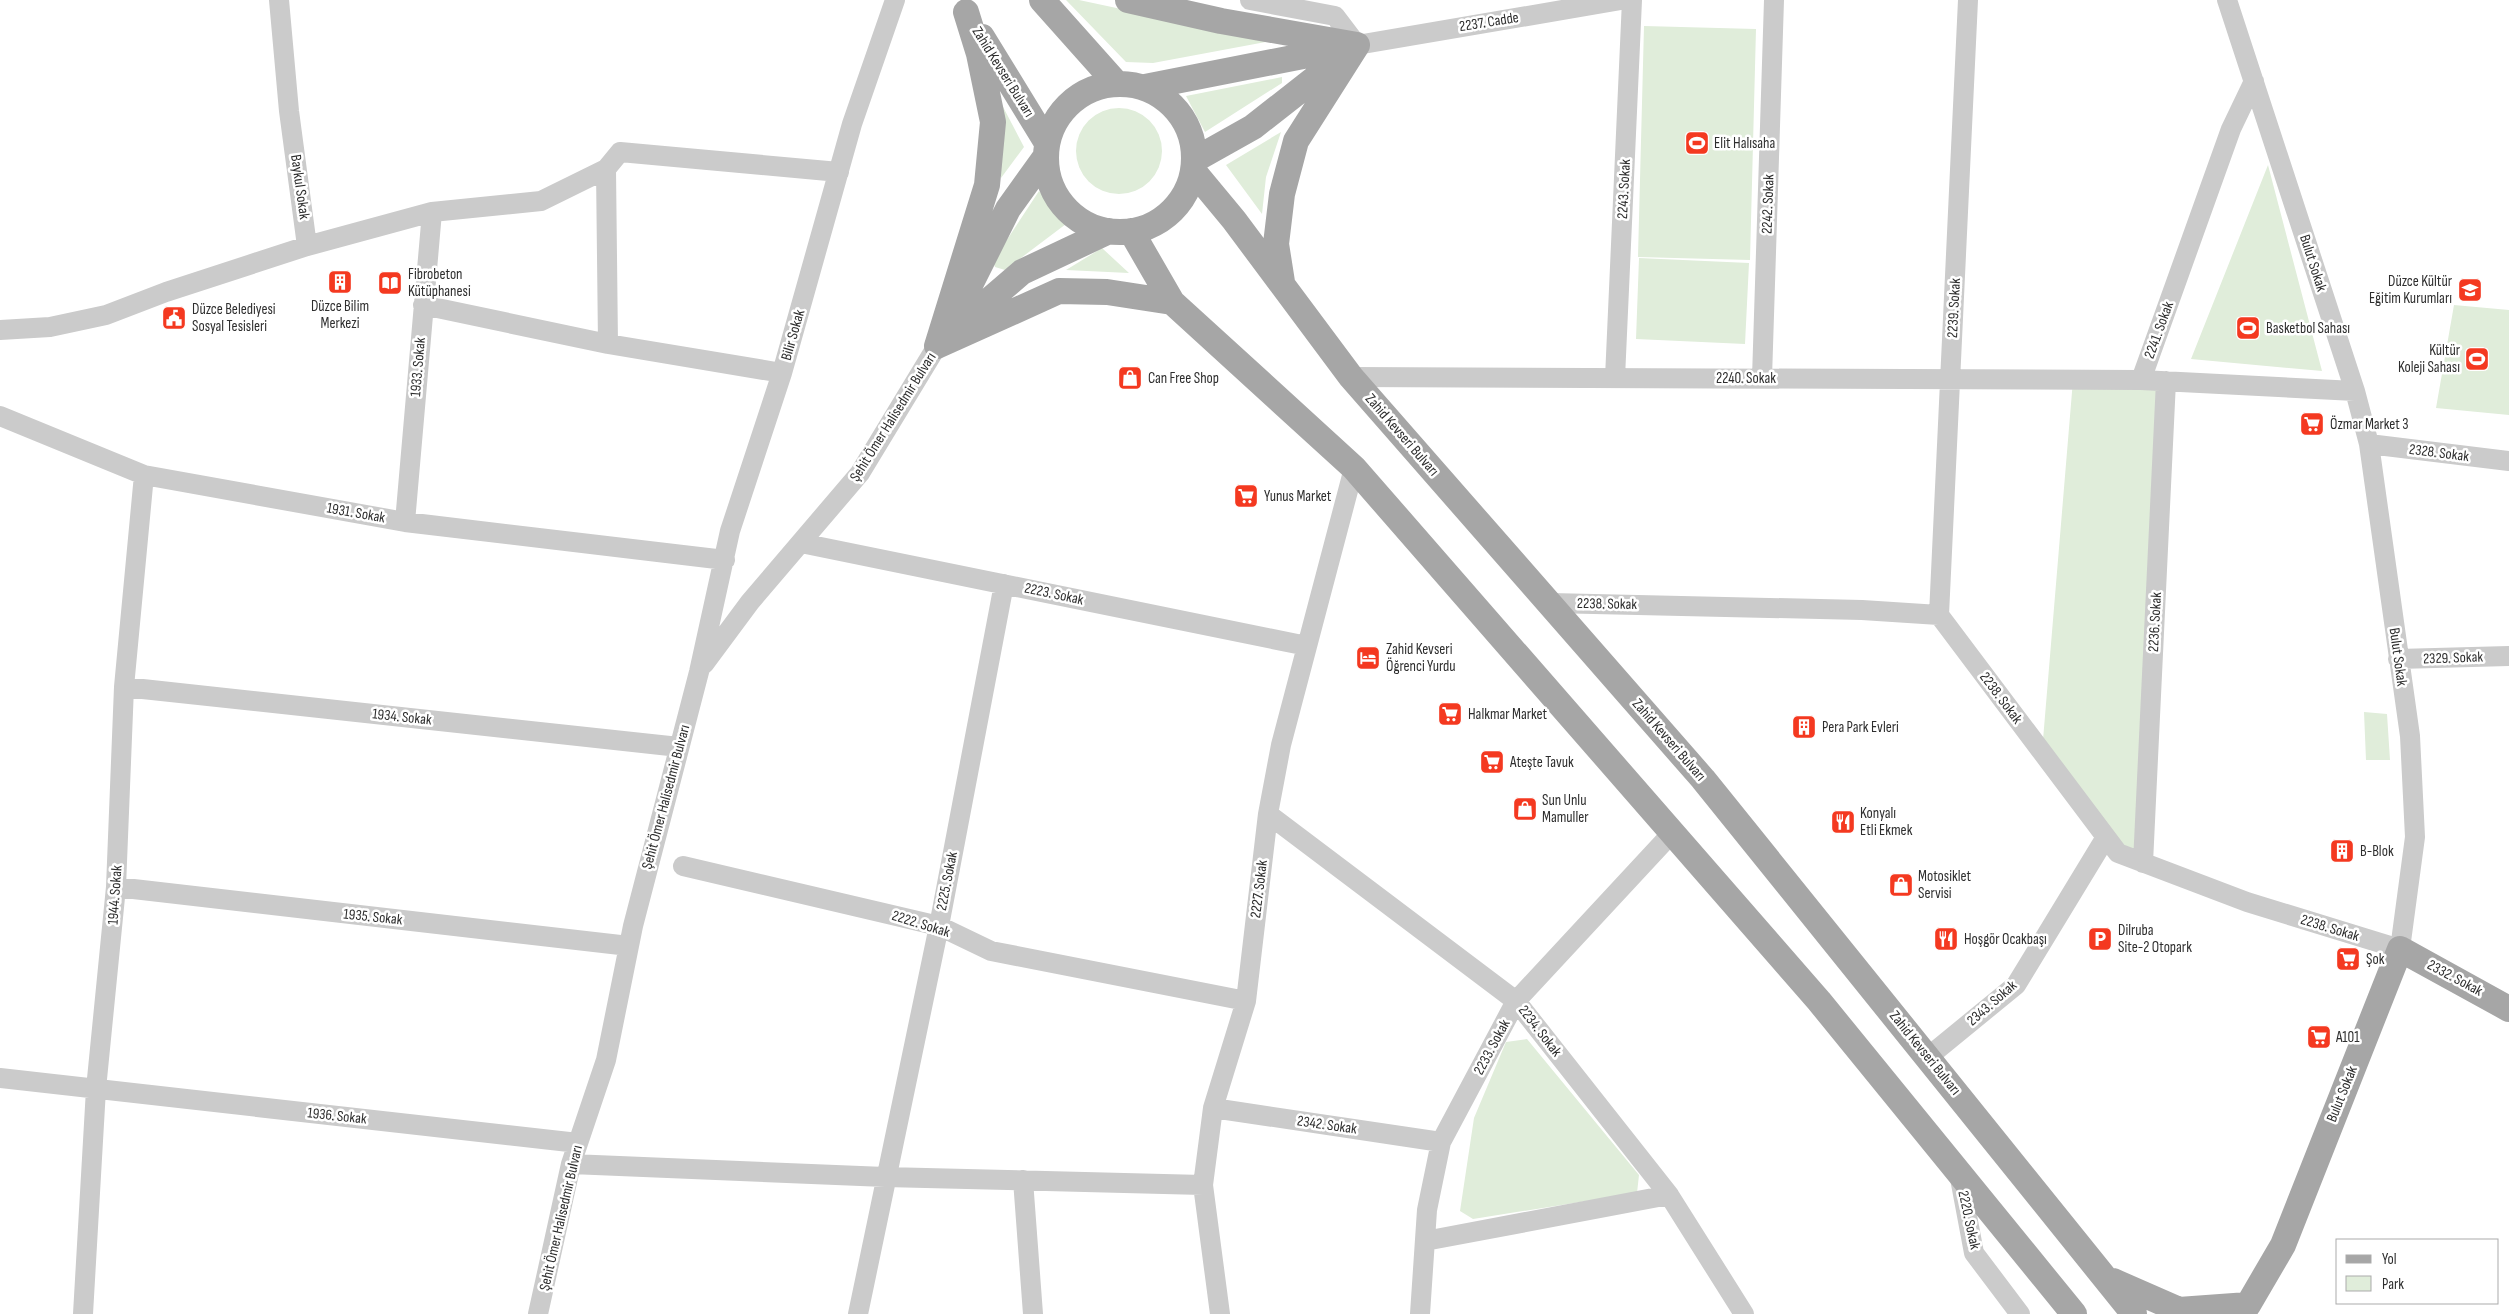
<svg xmlns="http://www.w3.org/2000/svg" width="2509" height="1314" viewBox="0 0 2509 1314" font-family="'Sofia Sans Condensed',sans-serif">
  <rect width="100%" height="100%" fill="#fff"/>
  <path fill="#e0edda" d="M1066,0H1079L1271,41L1153,63L1126,62Z
    M1644,26L1756,29L1750,260L1638,257Z
    M1282,77V83L1205,132L1186,96Z
    M1001,103L1024,147L1001,178Z
    M1076 151a43 43 0 1 1 86 0a43 43 0 1 1-86 0Z
    M1281,132L1266,177L1262,214L1226,165Z
    M2268,165L2322,371L2191,359Z
    M1039,191L1066,224L1005,270L995,267L993,261Z
    M1102,248L1129,273L1066,270Z
    M1639,258L1749,263L1745,344L1636,339Z
    M2454,305L2509,310V415L2436,408Z
    M2073,380L2166,381L2143,863L2118,853L2042,752Z
    M2364,712L2387,714L2390,760H2366Z
    M1527,1039L1639,1175L1637,1193L1473,1219L1460,1211L1474,1118L1506,1042Z"/>
  <g fill="none" stroke-linecap="round" stroke-linejoin="round">
    <path stroke="#cbcbcb" stroke-width="20" d="M279,0L289,111L307,246L432,212L541,201L606,169
      M1250,0L1335,16L1357,45L1621,0
      M2254,81L2231,129L2141,380L2355,391
      M423,305L608,344L782,373
      M0,330L50,327L106,315L166,292L307,246
      M608,344L606,169L620,152L839,172
      M1351,377L2141,380
      M1615,378L1632,0
      M1762,378L1774,0
      M0,416L144,475L405,522L725,560
      M2369,444L2509,461
      M405,522L432,212
      M801,543L1307,646
      M1550,603L1862,610L1939,615L2118,853L2247,902L2400,949L2415,837L2410,736L2369,444L2355,391L2227,0
      M1939,615L1968,0
      M2398,659L2509,656
      M704,664L750,602L860,473L937,346
      M124,687L679,747
      M1268,814L1516,1001L1669,1195L1744,1314
      M2143,863L2166,381
      M683,866L939,926L991,951L1246,1001
      M116,887L629,946
      M1928,1057L2016,985L2106,837
      M0,1078L578,1143
      M1213,1108L1441,1142
      M571,1164L885,1177L1203,1185
      M1959,1173L1974,1253L2020,1314
      M1023,1180L1033,1314
      M1425,1241L1669,1195
      M83,1314L96,1089L116,887L124,687L144,475
      M538,1314L571,1164L606,1060L633,926L699,672L730,531L782,373L852,124L895,0
      M858,1314L939,926L1004,584
      M1220,1314L1203,1185L1213,1108L1246,1001L1268,814L1281,745L1354,468
      M1420,1314L1427,1210L1441,1142L1516,1001L1672,833"/>
    <path stroke="#a6a6a6" stroke-width="26" d="M1042,0L1116,83
      M1128,0L1221,21L1357,45
      M982,37L1047,143
      M1046 158a74 74 0 1 1 148 0a74 74 0 1 1-148 0Z
      M1145,87L1344,48
      M1196,159L1253,127L1341,58
      M1195,173L1234,220L1351,377L1703,779L2134,1314
      M1131,231L1172,302L1354,468L1819,1001L2074,1314
      M1282,282L1276,244L1282,194L1296,141L1357,45
      M965,295L1008,209L1046,156
      M958,327L1022,272L1109,231
      M937,346L987,185L993,122L979,54L966,12
      M937,346L1059,291L1107,292L1172,302
      M2113,1281L2179,1310L2248,1305
      M2240,1314L2248,1305L2283,1245L2400,949L2509,1009"/>
  </g>
  <defs>
    <symbol id="stadium-square" viewBox="-11 -11 22 22"><rect x="-9" y="-9" width="18" height="18" rx="4" fill="#f43920" stroke="#fff"/><path d="M0-5a6.5 5 0 1 0 0 10a6.5 5 0 1 0 0-10ZM-3.5-1.8h7v3.6h-7Z" fill="#fff"/></symbol>
    <symbol id="building-square" viewBox="-11 -11 22 22"><rect x="-9" y="-9" width="18" height="18" rx="4" fill="#f43920" stroke="#fff"/><path d="M-4-6H4V6H1V3H-1V6H-4ZM-2.5-4.3h1.7v1.8h-1.7ZM.8-4.3h1.7v1.8H.8ZM-2.5-1h1.7V.8h-1.7ZM.8-1h1.7V.8H.8Z" fill="#fff"/></symbol>
    <symbol id="library-square" viewBox="-11 -11 22 22"><rect x="-9" y="-9" width="18" height="18" rx="4" fill="#f43920" stroke="#fff"/><path d="M-6-4Q-3-5.5-.7-3.5V5Q-3 3-6 4ZM6-4Q3-5.5 .7-3.5V5Q3 3 6 4Z" fill="#fff"/></symbol>
    <symbol id="school-square" viewBox="-11 -11 22 22"><rect x="-9" y="-9" width="18" height="18" rx="4" fill="#f43920" stroke="#fff"/><path d="M0-5L7-2L0 1L-7-2ZM-4 1L0 2.5L4 1V4Q0 6-4 4Z" fill="#fff"/></symbol>
    <symbol id="civic-square" viewBox="-11 -11 22 22"><rect x="-9" y="-9" width="18" height="18" rx="4" fill="#f43920" stroke="#fff"/><path d="M-.6-6.5H3V-4.5H.6V-3L4-1V1h2V6H-6V1h2V-1L-.6-3ZM-1.2 2.5V6h2.4V2.5Z" fill="#fff"/></symbol>
    <symbol id="shop-square" viewBox="-11 -11 22 22"><rect x="-9" y="-9" width="18" height="18" rx="4" fill="#f43920" stroke="#fff"/><path d="M-5-2.5h2.3a2.7 3.5 0 0 1 5.4 0H5L5.5 6h-11ZM-1.5-2.5h3a1.5 2.3 0 0 0-3 0Z" fill="#fff"/></symbol>
    <symbol id="supermarket-square" viewBox="-11 -11 22 22"><rect x="-9" y="-9" width="18" height="18" rx="4" fill="#f43920" stroke="#fff"/><path d="M-6-5.5h2.5l.6 2H6L4.5 2H-2.5L-4.4-4H-6ZM-1.5 3.2a1.3 1.3 0 1 0 .1 0ZM3 3.2a1.3 1.3 0 1 0 .1 0Z" fill="#fff"/></symbol>
    <symbol id="hotel-square" viewBox="-11 -11 22 22"><rect x="-9" y="-9" width="18" height="18" rx="4" fill="#f43920" stroke="#fff"/><path d="M-6-4.5h1.5V1H6V5H4.5V3h-9V5H-6ZM-4 0a1.8 1.8 0 1 1 3.6 0ZM.5 0V-2.5h3Q6-2.5 6 0Z" fill="#fff"/></symbol>
    <symbol id="restaurant-square" viewBox="-11 -11 22 22"><rect x="-9" y="-9" width="18" height="18" rx="4" fill="#f43920" stroke="#fff"/><path d="M-5-6h1v4h1v-4h1v4h1v-4h1v5L-1.5 .5V6h-2V.5L-5-1ZM5-6V6H3V1.5H1.5Q1.5-4 5-6Z" fill="#fff"/></symbol>
    <symbol id="parking-square" viewBox="-11 -11 22 22"><rect x="-9" y="-9" width="18" height="18" rx="4" fill="#f43920" stroke="#fff"/><path d="M-3.5-5.5H1a3.5 3.5 0 0 1 0 7H-1V5.5H-3.5ZM-1-3.4V-.6H.8a1.4 1.4 0 0 0 0-2.8Z" fill="#fff"/></symbol>
  </defs>
  <g fill-rule="evenodd">
    <use href="#stadium-square" x="1683" y="129" width="28" height="28"/>
    <use href="#building-square" x="326" y="268" width="28" height="28"/>
    <use href="#library-square" x="376" y="269" width="28" height="28"/>
    <use href="#school-square" x="2456" y="276" width="28" height="28"/>
    <use href="#civic-square" x="160" y="304" width="28" height="28"/>
    <use href="#stadium-square" x="2234" y="314" width="28" height="28"/>
    <use href="#stadium-square" x="2463" y="345" width="28" height="28"/>
    <use href="#shop-square" x="1116" y="364" width="28" height="28"/>
    <use href="#supermarket-square" x="2298" y="410" width="28" height="28"/>
    <use href="#supermarket-square" x="1232" y="482" width="28" height="28"/>
    <use href="#hotel-square" x="1354" y="644" width="28" height="28"/>
    <use href="#supermarket-square" x="1436" y="700" width="28" height="28"/>
    <use href="#building-square" x="1790" y="713" width="28" height="28"/>
    <use href="#supermarket-square" x="1478" y="748" width="28" height="28"/>
    <use href="#shop-square" x="1511" y="795" width="28" height="28"/>
    <use href="#restaurant-square" x="1829" y="808" width="28" height="28"/>
    <use href="#building-square" x="2328" y="837" width="28" height="28"/>
    <use href="#shop-square" x="1887" y="871" width="28" height="28"/>
    <use href="#restaurant-square" x="1932" y="925" width="28" height="28"/>
    <use href="#parking-square" x="2086" y="925" width="28" height="28"/>
    <use href="#supermarket-square" x="2334" y="945" width="28" height="28"/>
    <use href="#supermarket-square" x="2305" y="1023" width="28" height="28"/>
  </g>
  <g text-anchor="middle" dominant-baseline="central" stroke-width="5" stroke-linejoin="round" paint-order="stroke">
    <g font-size="15" fill="#2e2e2e" stroke="#fff">
      <text transform="translate(1489 22) rotate(-9)">2237. Cadde</text>
      <text transform="translate(1003 72) rotate(58)">Zahid Kevseri Bulvarı</text>
      <text transform="translate(300 187) rotate(82)">Baykul Sokak</text>
      <text transform="translate(1624 189) rotate(-87)">2243. Sokak</text>
      <text transform="translate(1768 204) rotate(-88)">2242. Sokak</text>
      <text transform="translate(2313 263) rotate(72)">Bulut Sokak</text>
      <text transform="translate(1954 308) rotate(-87)">2239. Sokak</text>
      <text transform="translate(2159 330) rotate(-70)">2241. Sokak</text>
      <text transform="translate(793 335) rotate(-74)">Bilir Sokak</text>
      <text transform="translate(418 367) rotate(-85)">1933. Sokak</text>
      <text x="1746" y="378">2240. Sokak</text>
      <text transform="translate(893 417) rotate(-58)">Şehit Ömer Halisedmir Bulvarı</text>
      <text transform="translate(1402 435) rotate(49)">Zahid Kevseri Bulvarı</text>
      <text transform="translate(2439 453) rotate(7)">2328. Sokak</text>
      <text transform="translate(356 513) rotate(10)">1931. Sokak</text>
      <text transform="translate(1054 594) rotate(12)">2223. Sokak</text>
      <text transform="translate(1607 604) rotate(1)">2238. Sokak</text>
      <text transform="translate(2155 622) rotate(-87)">2236. Sokak</text>
      <text transform="translate(2398 657) rotate(82)">Bulut Sokak</text>
      <text transform="translate(2453 658) rotate(-2)">2329. Sokak</text>
      <text transform="translate(2001 698) rotate(53)">2238. Sokak</text>
      <text transform="translate(402 717) rotate(6)">1934. Sokak</text>
      <text transform="translate(1669 740) rotate(49)">Zahid Kevseri Bulvarı</text>
      <text transform="translate(666 797) rotate(-75)">Şehit Ömer Halisedmir Bulvarı</text>
      <text transform="translate(947 881) rotate(-79)">2225. Sokak</text>
      <text transform="translate(1259 889) rotate(-83)">2227. Sokak</text>
      <text transform="translate(115 895) rotate(-86)">1944. Sokak</text>
      <text transform="translate(373 917) rotate(6)">1935. Sokak</text>
      <text transform="translate(921 924) rotate(17)">2222. Sokak</text>
      <text transform="translate(2330 928) rotate(17)">2238. Sokak</text>
      <text transform="translate(2455 978) rotate(28)">2332. Sokak</text>
      <text transform="translate(1992 1003) rotate(-41)">2343. Sokak</text>
      <text transform="translate(1540 1031) rotate(52)">2234. Sokak</text>
      <text transform="translate(1492 1047) rotate(-62)">2233. Sokak</text>
      <text transform="translate(1925 1053) rotate(51)">Zahid Kevseri Bulvarı</text>
      <text transform="translate(2342 1094) rotate(-68)">Bulut Sokak</text>
      <text transform="translate(337 1116) rotate(6)">1936. Sokak</text>
      <text transform="translate(1327 1125) rotate(8)">2342. Sokak</text>
      <text transform="translate(561 1218) rotate(-77)">Şehit Ömer Halisedmir Bulvarı</text>
      <text transform="translate(1969 1220) rotate(78)">2220. Sokak</text>
    </g>
    <g font-size="15" fill="#2e2e2e" stroke="#fff" text-anchor="start">
      <text x="1714" y="143">Elit Halısaha</text>
      <text x="408" y="274">Fibrobeton<tspan x="408" dy="17">Kütüphanesi</tspan></text>
      <text x="2452" y="281" text-anchor="end">Düzce Kültür<tspan x="2452" dy="17">Eğitim Kurumları</tspan></text>
      <text x="340" y="306" text-anchor="middle">Düzce Bilim<tspan x="340" dy="17">Merkezi</tspan></text>
      <text x="192" y="309">Düzce Belediyesi<tspan x="192" dy="17">Sosyal Tesisleri</tspan></text>
      <text x="2266" y="328">Basketbol Sahası</text>
      <text x="2460" y="350" text-anchor="end">Kültür<tspan x="2460" dy="17">Koleji Sahası</tspan></text>
      <text x="1148" y="378">Can Free Shop</text>
      <text x="2330" y="424">Özmar Market 3</text>
      <text x="1264" y="496">Yunus Market</text>
      <text x="1386" y="649">Zahid Kevseri<tspan x="1386" dy="17">Öğrenci Yurdu</tspan></text>
      <text x="1468" y="714">Halkmar Market</text>
      <text x="1822" y="727">Pera Park Evleri</text>
      <text x="1510" y="762">Ateşte Tavuk</text>
      <text x="1542" y="800">Sun Unlu<tspan x="1542" dy="17">Mamuller</tspan></text>
      <text x="1860" y="813">Konyalı<tspan x="1860" dy="17">Etli Ekmek</tspan></text>
      <text x="2360" y="851">B-Blok</text>
      <text x="1918" y="876">Motosiklet<tspan x="1918" dy="17">Servisi</tspan></text>
      <text x="2118" y="930">Dilruba<tspan x="2118" dy="17">Site-2 Otopark</tspan></text>
      <text x="1964" y="939">Hoşgör Ocakbaşı</text>
      <text x="2366" y="959">Şok</text>
      <text x="2336" y="1037">A101</text>
    </g>
  </g>
  <rect x="2336" y="1239" width="162" height="65" fill="#ffffff" stroke="#ababab"/>
  <rect x="2346" y="1255" width="25" height="8" fill="#a6a6a6" stroke="#ababab"/>
  <text x="2382" y="1264" font-size="15" fill="#2e2e2e">Yol</text>
  <rect x="2346" y="1276" width="25" height="15" fill="#e0edda" stroke="#ababab"/>
  <text x="2382" y="1289" font-size="15" fill="#2e2e2e">Park</text>
</svg>
